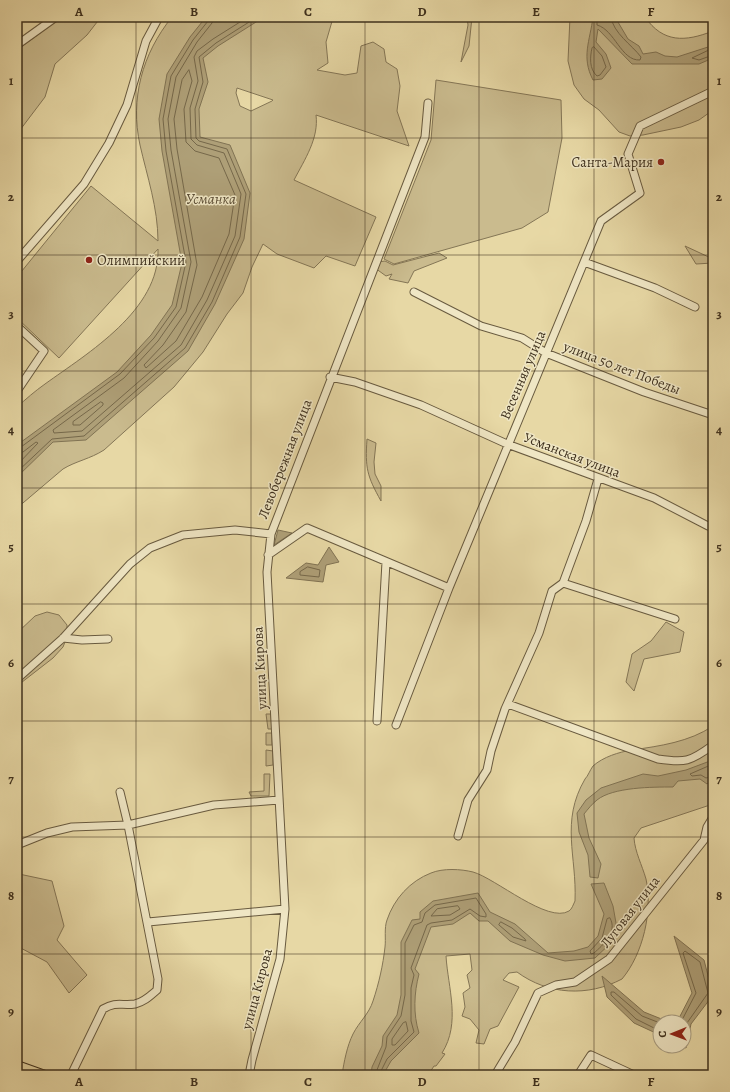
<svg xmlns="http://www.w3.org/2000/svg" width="730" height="1092" viewBox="0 0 730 1092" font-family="Alegreya,serif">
  <rect width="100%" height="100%" fill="#e7d8a5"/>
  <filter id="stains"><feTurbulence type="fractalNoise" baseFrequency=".005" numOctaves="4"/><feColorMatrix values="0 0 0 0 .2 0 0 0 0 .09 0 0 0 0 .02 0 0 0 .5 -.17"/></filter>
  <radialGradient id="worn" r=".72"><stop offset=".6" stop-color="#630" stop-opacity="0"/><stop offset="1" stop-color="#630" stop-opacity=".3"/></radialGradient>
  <path fill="#cabb8e" stroke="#847656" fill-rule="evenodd" d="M62,17H101L87,35L55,64L45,97L17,134V50Z
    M172,17H335L333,18L326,42L328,63L317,70L345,75L357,73L361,46L373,42L384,49L386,62L397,69L400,86L397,111L409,146L316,115C319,138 305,159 294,180L376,217L355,266L326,256L314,268L277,254L263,244L252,267L243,293L227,314L203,352L174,387L104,450C90,459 76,461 63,469L17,508V407C26,399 35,391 45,384C88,353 160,310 158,249L59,358L17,318V277L91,186L158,241C158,208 147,176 140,145C130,99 142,54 172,17ZM237,88L273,100L272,101L251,111L240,106L236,93Z
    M467,17H472L469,46L461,62L468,25Z
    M570,17H645C663,43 685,42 713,31V110L699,120L681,127L643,135L630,136L619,132L599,110L584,99L574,85L568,61Z
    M436,80L561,100L562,138L548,212L522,228L394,264L384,259L431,140Z
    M685,246L713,259V263L696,264Z
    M439,253L447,258L414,271L408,283L389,279L392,274L386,276L375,268L378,262L385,261L393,265Z
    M367,439L376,443L374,462L375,474L381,486V501C367,476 365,468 367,439Z
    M47,612L59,615L67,625V637L63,647L53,658L17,686V633L35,616Z
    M666,622L684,632L680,652L644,659L634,691L626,682L632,654L651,641Z
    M266,714H271L272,729H268Z
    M713,726V804L641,828L634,838C635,852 642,865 646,879C653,911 643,954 622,979C588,997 548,995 517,972L509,973L503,980L519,987L498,1026L490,1029L484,1044L476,1043L479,1030L470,1019L462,1016L465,1007L463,993L470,988L467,975L472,970L470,954L446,956C448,988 461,1023 442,1053L445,1054L436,1066H434L428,1075H342C344,1062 347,1046 353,1034C359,1022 369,1014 373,1001C379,983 383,965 385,947C386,939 384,928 387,920C394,899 410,881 431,873C443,868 461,869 473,872C495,878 548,924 569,911C572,909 573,905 575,901C577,856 560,822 585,779C588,776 590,770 593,766C603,757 619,752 632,750C660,746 689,742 713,726Z
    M266,733H272V745H266Z
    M266,750L273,751V765L266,766Z
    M264,774H270L269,796H251L249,792L264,791Z
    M19,874L52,881L64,926L57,940L87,975L69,993L47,962L17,946V880Z"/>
  <path fill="#ae9f77" stroke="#817353" d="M206,17H264L218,46L203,58L208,82L199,109L200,137L230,145L250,193L244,239L215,304L188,351L86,440L53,442L17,477V445L117,372L151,335L172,305L182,263L162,151L159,119L167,74L190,37Z
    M593,17H615L628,39L639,46L643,54L656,52L665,56L677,57L708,47L713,42V58L699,64H632L598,29L596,42L606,54L611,68L602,79L593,80C581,57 590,41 593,17Z
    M278,530L292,533L274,545Z
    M329,547L339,562L326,565L323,582L286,578L306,563L318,565Z
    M713,758V778L707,784L700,779L678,781L673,787C653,787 613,787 597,800C592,804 588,809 584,814L589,838L601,864L598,878L590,877L588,855L579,832L577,813L586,800L601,788L643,774L658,776L686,770L710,761Z
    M604,883L613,906L616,923L613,941L595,958L565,961L543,955L510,941L488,921H479L470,913L453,924L431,927L415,969L419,974C414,993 413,1014 419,1033L391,1061L383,1075H371L372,1067L382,1046L383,1036L397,1015L401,995V942L412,920L420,919V912L433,901L478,893L490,912L515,924L548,953L574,951L588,947L598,936L604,914L591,884Z
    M674,936L704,960L713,995L691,1024L686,1048L682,1046H684V1022H677L692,993Z
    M602,976L644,1012L669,1022H660V1035L634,1023L607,997Z"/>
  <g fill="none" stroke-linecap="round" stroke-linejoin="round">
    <path stroke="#76684a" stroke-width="1" d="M214,17L212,23L197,42L176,77L168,119L171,150L191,262L181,308L158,341L124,378L53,430L54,433L82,431L181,345L207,300L235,236L241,194L224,153L197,145L191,139L190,108L198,81L194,57L197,51L213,39L248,17
      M597,17V25C615,30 621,61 640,60L641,57C632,45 613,33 611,17
      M594,47L602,56L606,67L600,75L597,76C589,69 590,57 592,48Z
      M713,48L692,58L699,60L713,55
      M189,70L192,81L184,109L186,142L195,151L219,158L235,195L229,234L202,297L176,341L146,368L144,365L163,345L186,312L197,265L177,149L174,119L182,80Z
      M101,402L103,403V405L80,425H73V422Z
      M17,448L21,447L120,374L154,338L176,307L186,262L166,151L163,119L171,76L193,40L208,21L209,17
      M17,453L23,452L36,442L38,443L17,465
      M17,472L52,439L84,436L185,348L212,302L240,237L246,194L227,149L199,141L196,138L195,109L203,82L199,57L216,43L257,17
      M308,567L320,570L319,577L300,575V572Z
      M713,764L690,774L692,776L701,775L706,778L713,776
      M458,906L460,909L450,915L431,916L437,909Z
      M610,918C618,932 603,945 594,953L591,954L590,951L602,938L607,919Z
      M501,922L512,928L525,939L526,941L513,937L499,925Z
      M406,1022L408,1031L395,1045H392V1039L403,1023Z
      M681,1022L696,993L683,953L685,951L700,962L708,993L687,1023L684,1039
      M660,1023L642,1016L614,992H611V995L636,1019L660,1031
      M375,1075L386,1047L387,1037L401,1016L405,995V943L414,925L422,922L425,913L435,905L476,898L486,914V917L480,916L470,909L452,920L431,923L427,925L411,968L414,975L411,988V1021L414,1032L387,1059L379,1075"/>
    <defs>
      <path id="minor" d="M17,45L56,17
        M17,261L84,184L109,143L127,105L146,41L159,17
        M584,262L655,288L695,307
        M414,292L481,326L522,338L546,353L644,392L713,415
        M17,326L44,351L17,391
        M330,377L355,382L421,405L507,444L654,498L708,526L713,527
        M598,479L586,521L563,583L675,619
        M268,555L307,528L449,588
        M63,638L82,640L108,639
        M17,679L63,638L130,564L150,548L183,535L235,530L271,534L425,137L428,103
        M508,704L658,759C685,763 690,762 713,745
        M377,721L386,562
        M396,725L449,588L601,221L640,193L628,154L640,126L713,91
        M120,792L128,825L214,805L279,800
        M458,836L468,800L487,770L491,751L505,709L539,633L552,591L563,583
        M17,845L47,833L72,827L128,825L158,979L157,990C150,996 144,1002 135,1004C121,1006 117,1001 103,1009L71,1075
        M148,922L285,909
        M249,1075L252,1060L280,959L285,909L267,572L271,534
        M495,1075L515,1042L538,993L556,985L575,982L609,959L704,840L707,827L713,817
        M578,1075L591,1055L634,1075"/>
      <path id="major" d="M17,1065L45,1075"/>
    </defs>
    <use href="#minor" stroke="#685a3f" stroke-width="9"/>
    <use href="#major" stroke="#3e301d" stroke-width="10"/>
    <use href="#minor" stroke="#efe6c4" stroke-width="7"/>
    <use href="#major" stroke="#e7d8a5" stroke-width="8"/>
  </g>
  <path fill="none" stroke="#3e301d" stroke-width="1" stroke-opacity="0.55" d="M136,17V1075M251,17V1075M365,17V1075M479,17V1075M594,17V1075M17,138H713M17,255H713M17,371H713M17,488H713M17,604H713M17,721H713M17,837H713M17,954H713"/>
  <g fill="#8f2418" stroke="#efe6c4" stroke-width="1.5">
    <circle cx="661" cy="162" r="4"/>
    <circle cx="89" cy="260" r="4"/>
  </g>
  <g text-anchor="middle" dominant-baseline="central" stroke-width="3" stroke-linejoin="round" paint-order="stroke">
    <g font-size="14" fill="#3e301d" stroke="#efe6c4" text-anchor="end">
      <text x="653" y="162">Санта-Мария</text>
      <text x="97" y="260" text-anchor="start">Олимпийский</text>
    </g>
    <g font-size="14" fill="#3e301d" stroke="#efe6c4">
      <text transform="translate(622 368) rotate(21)">улица 50 лет Победы</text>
      <text transform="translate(523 375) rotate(-67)">Весенняя улица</text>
      <text transform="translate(572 455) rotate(21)">Усманская улица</text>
      <text transform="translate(285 459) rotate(-69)">Левобережная улица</text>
      <text transform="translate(260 668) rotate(-93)">улица Кирова</text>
      <text transform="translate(630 912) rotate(-52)">Луговая улица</text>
      <text transform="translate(257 989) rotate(-75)">улица Кирова</text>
    </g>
    <g font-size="15" font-style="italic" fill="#5a4c34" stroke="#efe6c4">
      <text x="211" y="199">Усманка</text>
    </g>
  </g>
  <rect width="730" height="1092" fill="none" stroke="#e7d8a5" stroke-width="44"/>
  <g transform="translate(672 1034) rotate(269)"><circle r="19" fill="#efe6c4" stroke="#a89d81"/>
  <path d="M0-3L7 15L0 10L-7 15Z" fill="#8f2418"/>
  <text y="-6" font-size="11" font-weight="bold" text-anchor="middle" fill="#3e301d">С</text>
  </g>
  <rect x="22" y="22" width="686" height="1048" fill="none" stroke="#3e301d" stroke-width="1.5"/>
  <g font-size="13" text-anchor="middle" font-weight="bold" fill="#3e301d">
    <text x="79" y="16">A</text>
    <text x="194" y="16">B</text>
    <text x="308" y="16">C</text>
    <text x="422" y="16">D</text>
    <text x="536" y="16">E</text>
    <text x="651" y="16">F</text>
    <text x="11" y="85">1</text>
    <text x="719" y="85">1</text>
    <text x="11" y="201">2</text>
    <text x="719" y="201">2</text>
    <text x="11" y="318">3</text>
    <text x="719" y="318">3</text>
    <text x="11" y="434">4</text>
    <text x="719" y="434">4</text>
    <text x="11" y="551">5</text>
    <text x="719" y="551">5</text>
    <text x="11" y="667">6</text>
    <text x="719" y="667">6</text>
    <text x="11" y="783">7</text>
    <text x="719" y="783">7</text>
    <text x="11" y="900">8</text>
    <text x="719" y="900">8</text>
    <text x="11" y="1016">9</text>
    <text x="719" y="1016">9</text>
    <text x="79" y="1086">A</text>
    <text x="194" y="1086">B</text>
    <text x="308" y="1086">C</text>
    <text x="422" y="1086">D</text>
    <text x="536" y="1086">E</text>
    <text x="651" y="1086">F</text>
  </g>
  <rect width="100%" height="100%" filter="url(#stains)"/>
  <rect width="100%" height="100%" fill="url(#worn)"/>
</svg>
